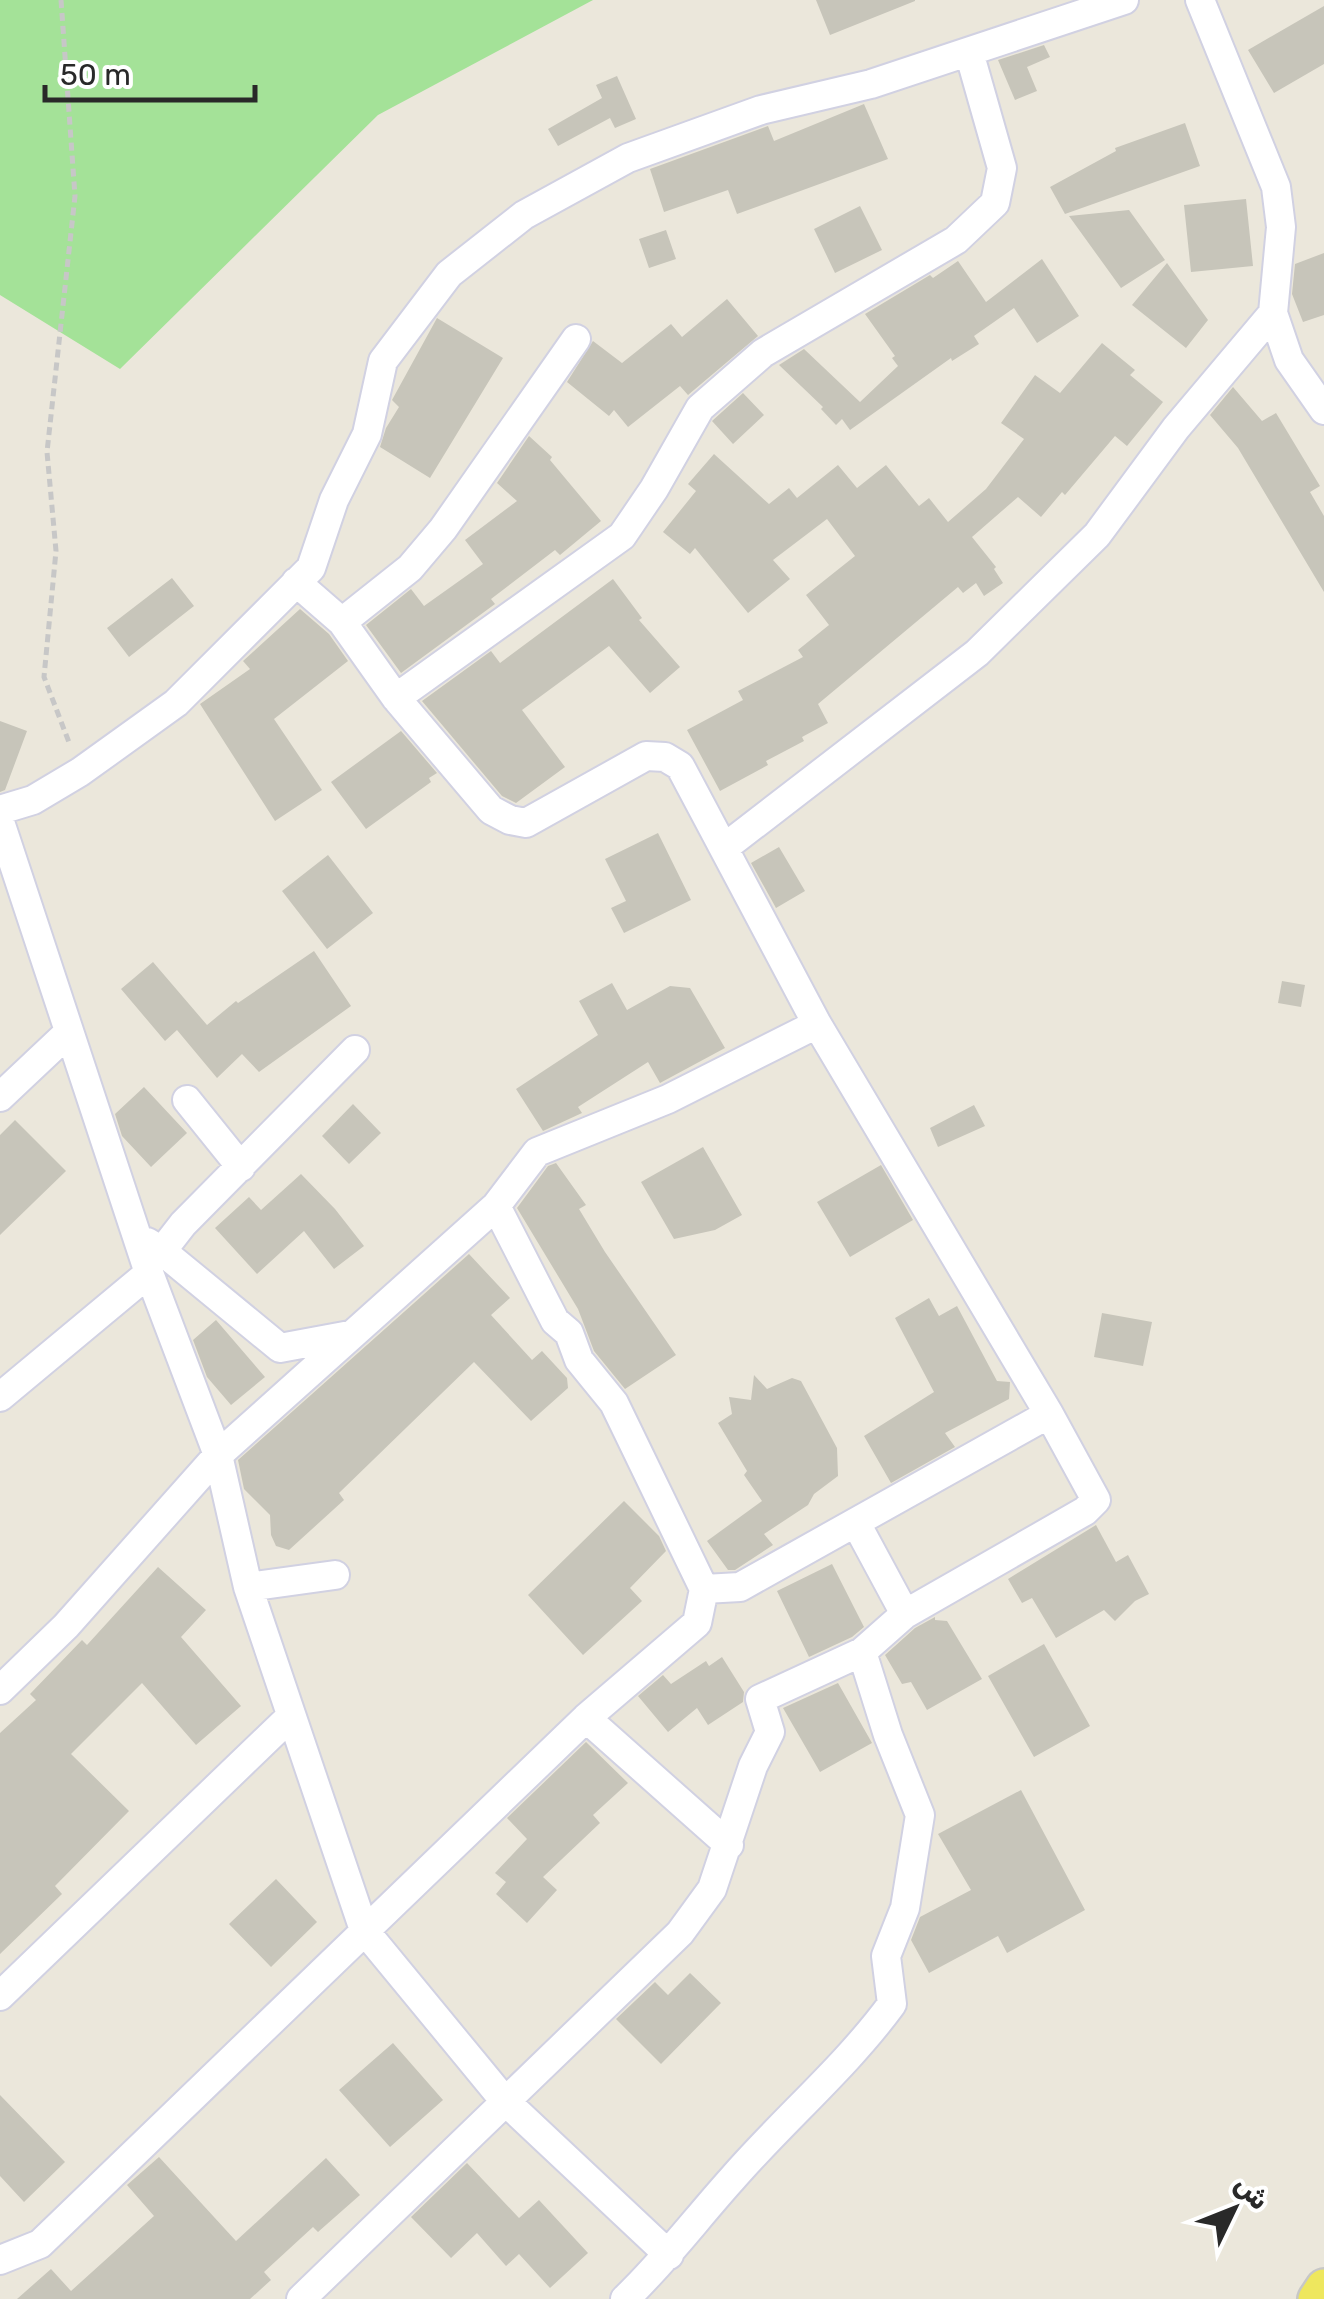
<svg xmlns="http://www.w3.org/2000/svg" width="1324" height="2299" viewBox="0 0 1324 2299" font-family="Rubik,Vazirmatn,sans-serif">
  <rect width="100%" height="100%" fill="#ebe7db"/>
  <path fill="#a4e298" d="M0,0H593L378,115L120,369L0,295Z"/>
  <path fill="#c7c5ba" d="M816,0H915V1L830,35Z
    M1324,6V64L1274,93L1248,50Z
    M1044,45L1050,57L1027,67L1037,91L1015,100L998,60Z
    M617,76L636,119L615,128L610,118L558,146L548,129L602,98L596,85Z
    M864,104L888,159L737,214L728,190L664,212L650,169L768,126L774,141Z
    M1185,123L1200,166L1065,214L1050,187L1116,151L1115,148Z
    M1246,199L1253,266L1191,272L1184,205Z
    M860,206L882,250L835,273L814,229Z
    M1129,210L1165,260L1121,288L1069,216Z
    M666,230L676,259L649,268L639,239Z
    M1324,253V315L1303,322L1292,294L1295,264Z
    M1042,259L1079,316L1037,343L1014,308L974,336L979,344L952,361L951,358L850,430L842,419L836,425L821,409L823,407L779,365L804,349L860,402L898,366L892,358L895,356L865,314L930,275L933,278L958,261L986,302Z
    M1167,263L1208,320L1186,348L1132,305Z
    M727,299L758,336L688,395L680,386L628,427L614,410L609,416L567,382L593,341L622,363L671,324L682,337Z
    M437,318L503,358L430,478L380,447L386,428L399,407L392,400Z
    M1102,343L1135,370L1130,375L1163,402L1127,446L1115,436L1065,495L1062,492L1041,517L1018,497L972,537L996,567L994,569L1003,583L984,596L976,583L963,593L958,587L818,704L828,723L802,737L804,741L766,761L768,765L720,791L687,730L743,700L738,691L803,657L798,650L829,625L806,595L855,556L827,519L773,560L790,579L748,613L695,548L690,554L663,532L696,491L688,484L714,454L769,504L789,488L797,498L838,465L857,488L886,465L919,506L929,498L948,522L986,489L1024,439L1001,423L1035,375L1060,393Z
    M1233,387L1262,421L1276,413L1320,486L1310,492L1324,516V592L1238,448L1210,415Z
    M743,393L764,415L733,444L712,421Z
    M529,436L552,457L550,460L601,521L560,555L555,550L491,599L495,604L401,673L366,625L411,589L424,606L483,564L465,540L517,501L497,483Z
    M172,578L194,606L129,657L107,628Z
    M613,579L642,618L639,620L680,667L650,693L609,646L522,710L565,767L516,803L502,796L422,701L491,651L500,663Z
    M300,609L329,634L348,661L274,719L322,790L275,821L200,704L250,669L243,661Z
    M0,721L27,731L5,790L0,792Z
    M401,731L437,773L429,778L431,782L366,829L331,782Z
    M658,833L691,900L624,933L611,908L626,901L605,859Z
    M779,847L805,891L776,908L751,863Z
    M328,855L373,913L327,949L282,891Z
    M314,951L351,1006L259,1072L242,1054L217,1078L177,1030L165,1041L121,989L153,962L207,1025L236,1001L238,1003Z
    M1282,981L1305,985L1301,1007L1278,1003Z
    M612,983L627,1010L670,986L690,988L725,1048L660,1083L648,1062L578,1107L582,1113L543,1131L516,1089L598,1035L579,1001Z
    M144,1087L187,1133L151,1167L122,1136L115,1114Z
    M353,1104L381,1133L349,1164L322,1136Z
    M974,1105L985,1126L938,1147L930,1128Z
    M15,1120L66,1171L0,1235V1135Z
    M703,1147L742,1215L715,1230L674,1239L641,1182Z
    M556,1163L586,1205L579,1209L605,1252L676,1355L625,1389L594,1351L578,1309L517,1208L548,1166Z
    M881,1165L913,1220L850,1257L817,1202Z
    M301,1174L335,1209L364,1246L334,1269L304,1231L257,1274L215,1228L249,1197L261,1210Z
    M469,1254L510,1298L491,1315L532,1360L542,1351L567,1378L568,1388L531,1421L474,1362L339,1493L344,1500L289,1550L276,1546L271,1535L270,1515L244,1489L238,1460Z
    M929,1298L939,1316L957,1306L997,1381L1010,1382L1009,1399L945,1433L955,1447L891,1483L864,1436L934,1392L895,1318Z
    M1102,1313L1152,1322L1143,1366L1094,1357Z
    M216,1320L265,1377L231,1405L207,1377L193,1340Z
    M754,1375L767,1389L792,1378L801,1381L837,1448L838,1476L814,1494L808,1505L764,1534L773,1545L735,1570H728L707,1541L762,1501L744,1475L747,1471L718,1423L732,1414L729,1397L751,1400Z
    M624,1501L659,1536L666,1551L630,1588L642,1601L583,1655L528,1595Z
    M1096,1525L1116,1562L1128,1555L1149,1594L1135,1601L1115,1621L1104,1610L1056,1638L1032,1598L1022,1603L1008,1579Z
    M832,1564L864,1627L852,1637L809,1657L777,1591Z
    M158,1567L206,1610L181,1637L241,1706L196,1745L142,1683L71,1754L129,1811L55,1886L62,1894L0,1954V1733L36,1700L30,1694L82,1640L87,1645Z
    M935,1617V1620L947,1621L982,1679L927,1710L911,1682L902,1684L885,1655L915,1628Z
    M1044,1644L1090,1726L1034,1757L988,1676Z
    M722,1657L744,1692L743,1702L708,1725L697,1708L668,1732L638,1696L663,1675L671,1684L706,1661L709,1666Z
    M838,1683L872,1743L820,1772L783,1708Z
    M586,1742L628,1783L593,1815L600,1823L543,1877L557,1890L527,1923L496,1894L506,1882L495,1873L527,1839L507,1818Z
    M1021,1790L1085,1910L1007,1953L998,1936L929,1973L911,1940L920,1917L971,1890L938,1834Z
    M276,1879L317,1922L271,1967L229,1924Z
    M690,1973L721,2003L661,2064L616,2019L655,1982L668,1995Z
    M393,2043L443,2100L390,2147L339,2090Z
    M0,2095L65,2162L24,2202L0,2176Z
    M159,2157L236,2241L326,2158L360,2195L318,2232L313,2227L264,2272L271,2280L250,2299H17L51,2269L71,2291L154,2216L127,2185Z
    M467,2163L519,2218L539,2200L588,2253L550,2288L519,2254L506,2266L477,2233L451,2258L411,2217Z"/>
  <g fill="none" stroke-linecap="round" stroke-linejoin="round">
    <defs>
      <path id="minor" d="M1200,0L1276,187L1281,227L1273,313L1289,360L1324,410
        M296,582L342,622L396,698L491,810L510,820L526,823L646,756L665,757L680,766L817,1024L1049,1414L1096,1500L1085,1511L905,1614L862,1652L760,1699L770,1732L753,1766L712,1889L680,1933L301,2299
        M342,622L410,568L443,529L576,339
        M396,698L622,536L654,489L700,408L763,353L956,240L995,203L1002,168L969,52
        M0,810L33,800L80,772L176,703L311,568L334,500L367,434L383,361L449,274L524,215L628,158L761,110L871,84L1124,0
        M0,822L149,1273L218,1455L248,1587L364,1930L504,2100L669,2255
        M724,848L977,653L1097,535L1176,428L1273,313
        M0,1097L69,1032
        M187,1100L241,1167
        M496,1206L555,1321L569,1333L579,1360L614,1403L704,1589
        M147,1242L162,1251L280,1348L350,1335
        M162,1251L183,1224L355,1050
        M0,1397L149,1273
        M856,1523L905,1614
        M248,1587L335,1575
        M0,1690L66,1626L218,1455L496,1206L537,1152L668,1099L817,1024
        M586,1718L729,1845
        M0,1996L291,1716
        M0,2260L40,2244L586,1718L697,1623L704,1589L740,1587L1049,1414
        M625,2299C664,2262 696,2219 732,2179C784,2119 845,2068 892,2004L886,1956L905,1908L920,1815L888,1735L862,1652"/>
      <path id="major" d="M1316,2299L1324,2287"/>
    </defs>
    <use href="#minor" stroke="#d1d1e2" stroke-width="32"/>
    <use href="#major" stroke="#c7c7c7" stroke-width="40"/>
    <path stroke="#c7c7c7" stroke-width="5" stroke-dasharray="8 5" stroke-linecap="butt" d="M61,0L75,196L47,452L56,551L44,677L70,745"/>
    <use href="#minor" stroke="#fff" stroke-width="28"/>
    <use href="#major" stroke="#eee75e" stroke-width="35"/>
  </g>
  <g transform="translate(1234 2209) rotate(47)" stroke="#ffffff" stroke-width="8" paint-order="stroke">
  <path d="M0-8L18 38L0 25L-18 38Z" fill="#292929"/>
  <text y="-15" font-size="28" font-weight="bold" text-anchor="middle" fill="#292929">ش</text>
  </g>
  <path d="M45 85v15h210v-15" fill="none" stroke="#292929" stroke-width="5"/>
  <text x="60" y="85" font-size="30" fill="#292929" stroke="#ffffff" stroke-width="8" paint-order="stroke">50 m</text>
</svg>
